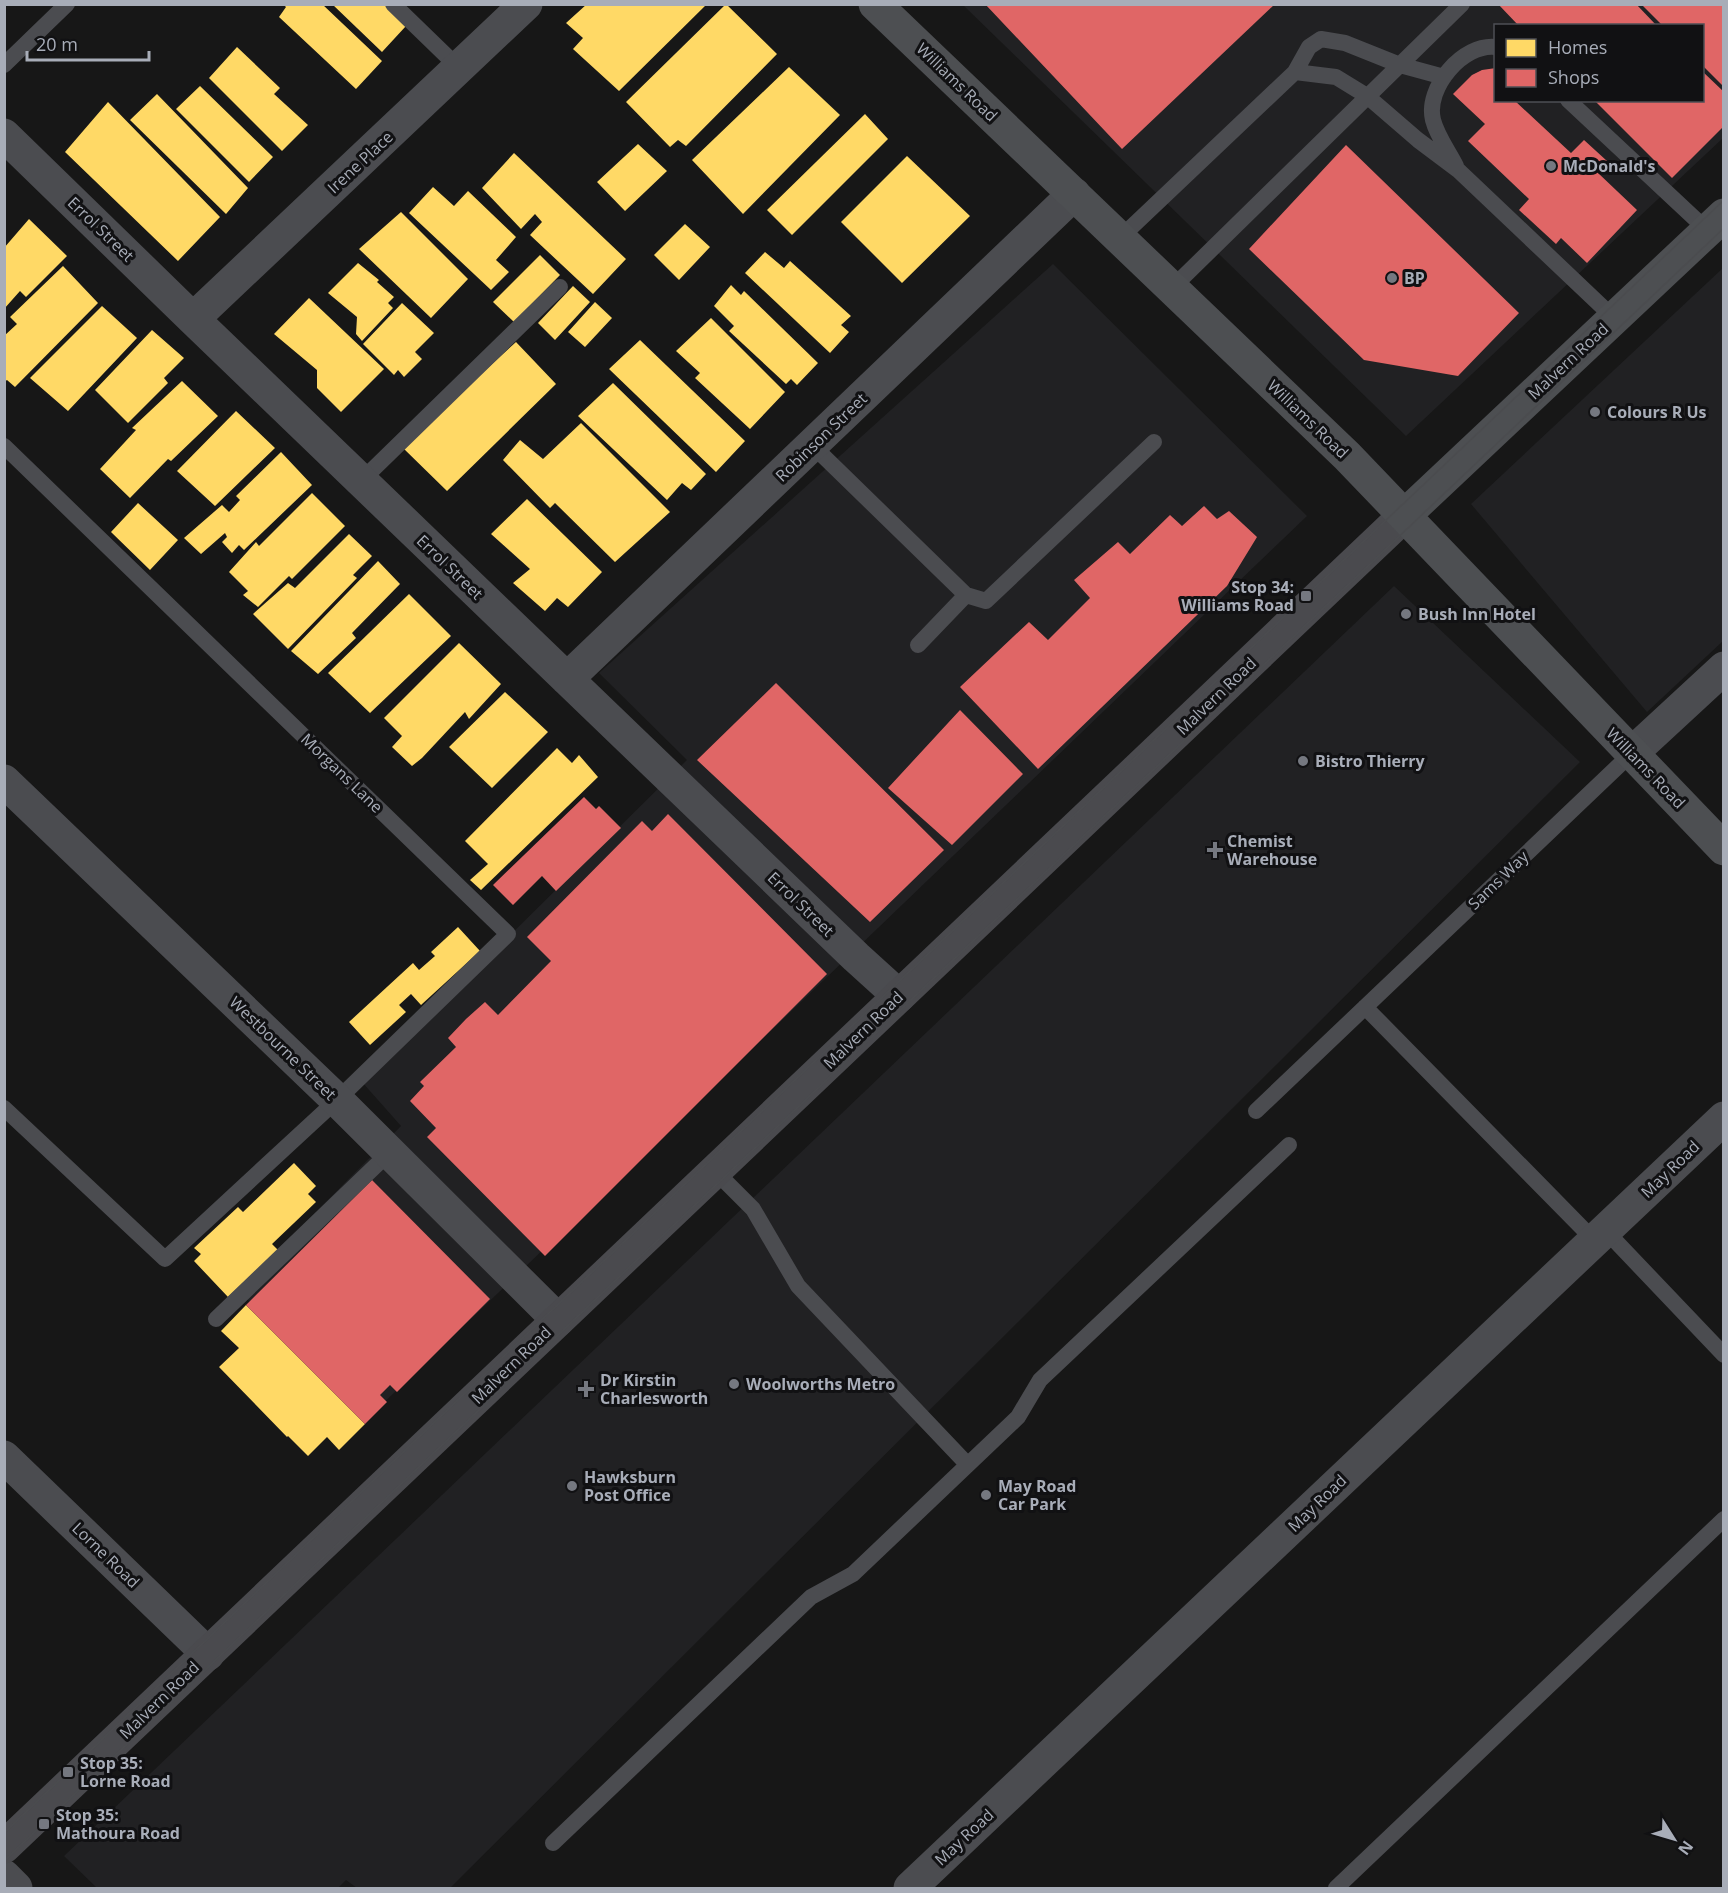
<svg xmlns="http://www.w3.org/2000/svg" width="1728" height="1893" viewBox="0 0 1728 1893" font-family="'Open Sans',sans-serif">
  <rect width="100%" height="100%" fill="#171717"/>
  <path fill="#212123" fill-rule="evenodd" d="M963,5H1723V138L1406,436ZM1496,26H1702V100H1496Z
    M1053,264L1307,516L372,1414L238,1291L401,1126L362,1082L687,760L599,673Z
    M1723,268V641L1647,712L1471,504Z
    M1394,586L1580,762L450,1888H357L346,1880L338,1888H97L64,1856Z"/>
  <path fill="#ffd966" d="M283,4H322L382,61L356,89L279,17L286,7Z
    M332,4H384L406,26L382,52Z
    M587,4L684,5L707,4L619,91L573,49L583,38L566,23Z
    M726,4L777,54L686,146L678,140L670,147L626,102Z
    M237,47L280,88L274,94L308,125L282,151L209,78Z
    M789,67L840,115L743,214L692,160Z
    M200,86L273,157L249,182L176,109Z
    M157,94L248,188L226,214L130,120Z
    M108,102L220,217L178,261L65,152Z
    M865,114L888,139L792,235L767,210Z
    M638,144L667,171L625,211L597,182Z
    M514,153L626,259L593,294L530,235L542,222L535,214L521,229L482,188Z
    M907,156L970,216L902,283L841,222Z
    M433,187L454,206L468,191L516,237L496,260L509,272L491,290L409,213Z
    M401,212L468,279L431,318L359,249Z
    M29,219L67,256L26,297L20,291L4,309V248Z
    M685,224L710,247L679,280L654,255Z
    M765,252L784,268L790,261L851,316L841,325L849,332L830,353L745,273Z
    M540,255L560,275L514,322L493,302Z
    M358,263L379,280L377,282L394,297L388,303L393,308L362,341L356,334L357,317L328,293Z
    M63,266L98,303L15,387L7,380L4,382V336L17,324L10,317Z
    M731,285L741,295L744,291L818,363L797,385L791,379L786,384L729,331L734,326L714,306Z
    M573,286L590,302L555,340L538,323Z
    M309,298L384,369L341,412L317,388V370L274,334Z
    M595,302L612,318L585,347L568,332Z
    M402,303L434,333L415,352L422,359L404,377L398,370L394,375L363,344Z
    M102,306L137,338L68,411L30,378Z
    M711,318L785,392L750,429L695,378L700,373L676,351Z
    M152,330L184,358L164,378L168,383L128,423L95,390Z
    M640,340L745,441L716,472L609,369Z
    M516,342L556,384L447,491L402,447Z
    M182,381L218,416L171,461L168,459L130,498L100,469L136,430L132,428Z
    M613,383L706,474L691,490L682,483L667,500L578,416Z
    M236,411L275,448L215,506L177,471Z
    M581,423L670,512L615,562L555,503L550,508L503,460L520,440L543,459Z
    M281,452L312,485L244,550L239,545L232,553L222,542L227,537L225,533L201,554L184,538L222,505L229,512L240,500L236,496Z
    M312,493L345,526L292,579L289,576L258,607L243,595L248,591L229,572L256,542L259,546Z
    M527,499L602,572L568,607L557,598L545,611L513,583L530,569L491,534Z
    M138,503L178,540L150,570L111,532Z
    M349,534L372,556L353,575L357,578L288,649L253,614L288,583L295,588Z
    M378,561L400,584L352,633L356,638L318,674L291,651Z
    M409,594L451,636L370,713L328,673Z
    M459,643L501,684L469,719L465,712L422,758L412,766L392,747L402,736L384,718Z
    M505,692L548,732L492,788L449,747Z
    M557,748L572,763L579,755L598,777L481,890L470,880L488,864L465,841Z
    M458,927L480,951L421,1005L411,994L399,1005L406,1012L370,1045L349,1022L413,963L419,970L435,956L431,952Z
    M294,1163L316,1186L308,1194L316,1202L272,1244L278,1250L228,1297L194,1261L201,1254L194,1248L238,1207L243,1212Z
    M246,1305L365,1424L339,1450L327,1437L308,1456L288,1436L287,1437L219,1367L239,1348L221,1331Z"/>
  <path fill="#e06666" d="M985,4H1275L1122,149Z
    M1498,4H1636L1657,26H1519Z
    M1642,5H1724V87L1702,65V26H1663Z
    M1496,68V100H1514L1571,153L1584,140L1607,161L1597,172L1637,210L1587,263L1561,238L1556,244L1519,210L1529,199L1468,141L1485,124L1453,94L1472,75L1482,70Z
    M1702,71L1724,92V126L1672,178L1594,100H1702Z
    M1346,145L1519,313L1458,376L1364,360L1249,249Z
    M1204,506L1217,519L1229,511L1257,537L1227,586L1038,769L960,687L1029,622L1048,640L1090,598L1074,580L1118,542L1130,554L1170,515L1182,526Z
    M776,683L944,850L870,922L697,760Z
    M960,710L1023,774L952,845L888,788Z
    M584,797L596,809L599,806L621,828L556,891L542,876L513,905L493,885Z
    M668,814L827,974L545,1256L427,1137L436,1128L410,1101L424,1086L420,1082L456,1047L448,1038L466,1019L485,1002L498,1015L551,961L527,937L642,821L652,831Z
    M372,1180L490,1299L397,1392L390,1385L380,1395L387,1402L365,1424L246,1305Z"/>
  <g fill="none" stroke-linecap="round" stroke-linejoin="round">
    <path stroke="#4b4c50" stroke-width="16" d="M393,4L459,68
      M4,65L67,4
      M1295,72L1336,77L1367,96L1418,140L1458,170L1614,318
      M1568,100L1707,230
      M1456,166C1449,152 1437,136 1433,120C1425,88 1463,43 1496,47
      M1120,238L1295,72L1309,47L1321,39L1345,43L1400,65L1444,77
      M1172,288L1462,4
      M812,445L966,595
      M4,446L508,934L337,1100L165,1259L4,1108
      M361,481L560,287
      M918,645L966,595L986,601L1154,442
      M1365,1007L1594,1240
      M1256,1111L1632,753
      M715,1171L753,1209L798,1286L967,1464
      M1605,1230L1724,1355
      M216,1319L390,1152
      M553,1843L811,1597L853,1574L1018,1417L1040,1380L1289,1145
      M1336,1888L1724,1519"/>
    <path stroke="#4b4c50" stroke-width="33" d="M4,135L193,319L856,957L899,996
      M193,319L526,4
      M567,679L1074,194
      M1632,753L1724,668
      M4,781L337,1100L558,1320
      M4,1457L208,1654
      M910,1888L1724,1118"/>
    <path stroke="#4b4c50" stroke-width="33" d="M4,1876L16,1888"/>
    <path stroke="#4a4a4e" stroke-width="33" d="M4,1847L1405,515"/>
    <path stroke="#4d4f52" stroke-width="33" d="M875,4L1347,456L1724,849
      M1405,515L1724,215"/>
    <path stroke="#4b4c4f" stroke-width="1.5" d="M4,1833L550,1312L1724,200
      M4,1861L1724,228"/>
  </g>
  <g fill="#757880" stroke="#111113" stroke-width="2">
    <circle cx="1551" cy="166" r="6"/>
    <circle cx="1392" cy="278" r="6"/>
    <circle cx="1595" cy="412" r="6"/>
    <rect x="1300" y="590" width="12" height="12" rx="3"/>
    <circle cx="1406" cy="614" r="6"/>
    <circle cx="1303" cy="761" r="6"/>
    <path d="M1212 841h6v6h6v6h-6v6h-6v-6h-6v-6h6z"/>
    <circle cx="734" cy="1384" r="6"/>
    <path d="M583 1380h6v6h6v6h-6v6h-6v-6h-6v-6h6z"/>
    <circle cx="572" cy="1486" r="6"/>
    <circle cx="986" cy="1495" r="6"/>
    <rect x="62" y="1766" width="12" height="12" rx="3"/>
    <rect x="38" y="1818" width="12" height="12" rx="3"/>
  </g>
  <g text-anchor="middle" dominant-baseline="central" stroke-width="6" stroke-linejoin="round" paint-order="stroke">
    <g font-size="16" fill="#a8adb8" stroke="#111113">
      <text transform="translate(957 82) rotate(44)">Williams Road</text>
      <text transform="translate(360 162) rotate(-43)">Irene Place</text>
      <text transform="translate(101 229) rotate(44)">Errol Street</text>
      <text transform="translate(1568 361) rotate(-43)">Malvern Road</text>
      <text transform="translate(1308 419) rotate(44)">Williams Road</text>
      <text transform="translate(821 437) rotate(-44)">Robinson Street</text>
      <text transform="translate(450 567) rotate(44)">Errol Street</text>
      <text transform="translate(1216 696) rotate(-44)">Malvern Road</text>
      <text transform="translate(1646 768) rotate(46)">Williams Road</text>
      <text transform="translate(342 773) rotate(44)">Morgans Lane</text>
      <text transform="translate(1498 880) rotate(-44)">Sams Way</text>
      <text transform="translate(801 904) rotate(44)">Errol Street</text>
      <text transform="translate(863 1030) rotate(-44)">Malvern Road</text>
      <text transform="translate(283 1048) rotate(44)">Westbourne Street</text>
      <text transform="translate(1670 1169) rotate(-44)">May Road</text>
      <text transform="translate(511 1365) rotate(-44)">Malvern Road</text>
      <text transform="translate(1317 1503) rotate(-44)">May Road</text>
      <text transform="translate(106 1555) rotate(44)">Lorne Road</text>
      <text transform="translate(159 1700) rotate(-44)">Malvern Road</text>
      <text transform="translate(964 1837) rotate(-43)">May Road</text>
    </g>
    <g font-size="16" font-weight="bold" fill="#a8adb8" stroke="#111113" text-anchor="start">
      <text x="1563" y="166">McDonald's</text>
      <text x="1404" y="278">BP</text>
      <text x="1607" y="412">Colours R Us</text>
      <text x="1294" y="587" text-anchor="end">Stop 34:<tspan x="1294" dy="18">Williams Road</tspan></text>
      <text x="1418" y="614">Bush Inn Hotel</text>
      <text x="1315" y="761">Bistro Thierry</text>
      <text x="1227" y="841">Chemist<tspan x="1227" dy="18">Warehouse</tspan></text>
      <text x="600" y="1380">Dr Kirstin<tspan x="600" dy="18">Charlesworth</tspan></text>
      <text x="746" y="1384">Woolworths Metro</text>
      <text x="584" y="1477">Hawksburn<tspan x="584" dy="18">Post Office</tspan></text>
      <text x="998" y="1486">May Road<tspan x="998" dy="18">Car Park</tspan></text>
      <text x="80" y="1763">Stop 35:<tspan x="80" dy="18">Lorne Road</tspan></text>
      <text x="56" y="1815">Stop 35:<tspan x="56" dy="18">Mathoura Road</tspan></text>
    </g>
  </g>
  <rect width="1728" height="1893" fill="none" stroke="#a8adb8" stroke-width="12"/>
  <rect x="1494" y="24" width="210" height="78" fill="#111113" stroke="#4d4f55" stroke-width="1.5"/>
  <rect x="1506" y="39" width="30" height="18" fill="#ffd966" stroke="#4d4f55" stroke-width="1.5"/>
  <text x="1548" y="54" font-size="18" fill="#a8adb8">Homes</text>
  <rect x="1506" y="69" width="30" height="18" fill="#e06666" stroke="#4d4f55" stroke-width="1.5"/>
  <text x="1548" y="84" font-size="18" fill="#a8adb8">Shops</text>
  <g transform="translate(1674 1839) rotate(127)" stroke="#111113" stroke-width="4.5" paint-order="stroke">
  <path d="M0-4.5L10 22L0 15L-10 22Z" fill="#a8adb8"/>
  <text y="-9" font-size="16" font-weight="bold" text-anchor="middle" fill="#a8adb8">N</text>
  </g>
  <path d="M27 51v9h122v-9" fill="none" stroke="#a8adb8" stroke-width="3"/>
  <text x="36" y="51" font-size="18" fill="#a8adb8" stroke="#111113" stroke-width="4.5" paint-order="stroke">20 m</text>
</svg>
